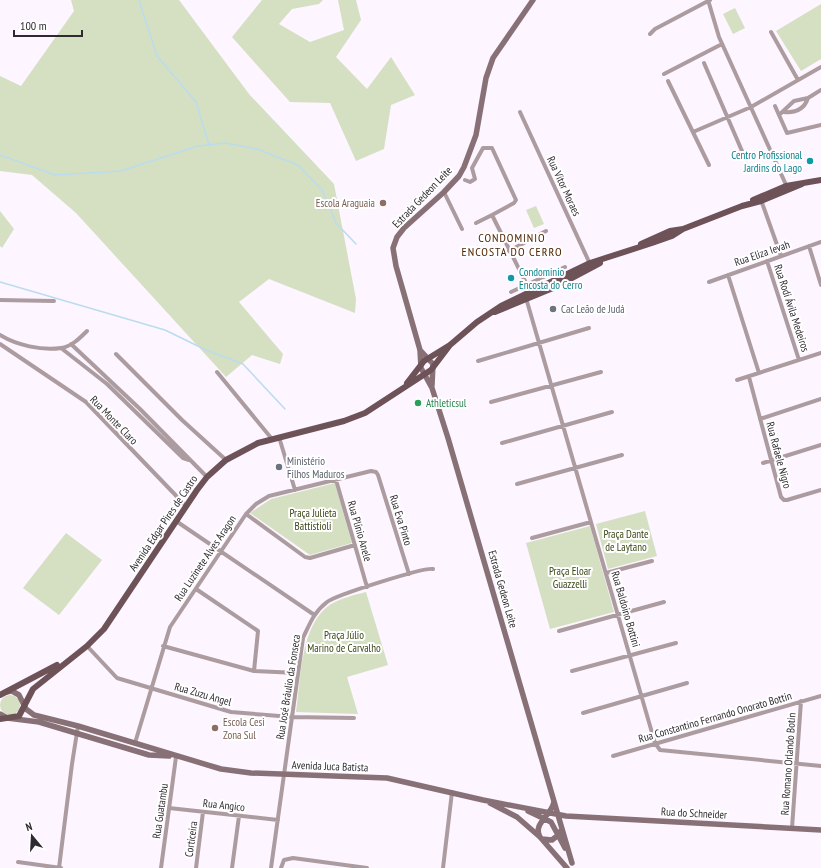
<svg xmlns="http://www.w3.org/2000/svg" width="821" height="868" viewBox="0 0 821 868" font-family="'PT Sans Narrow',sans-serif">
  <rect width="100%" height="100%" fill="#fdf5ff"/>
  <path fill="#d5e0c2" d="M71,0H179L249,94L334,184L356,299L355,313L269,279L239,302L283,354L280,364L252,355L226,377L76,213L32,175L0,171V76L21,86L74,11Z
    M262,0H323L319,4L292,9L279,24L310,42L344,30L338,0H356L361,20L336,57L367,89L391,57L415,95L391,105L384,149L356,161L330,103L290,102L232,37Z
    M821,4V59L801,71L776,31Z
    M735,8L745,28L733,34L723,14Z
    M536,206L544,224L534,228L526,210Z
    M0,211L14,229L2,248L0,246Z
    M335,483L352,543L310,555L250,513L271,499Z
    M645,511L657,556L608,569L596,524Z
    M590,526L614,612L550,629L526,543Z
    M66,533L102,560L59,615L23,588Z
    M366,592L388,665L347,677L358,714L296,712C301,679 300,624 331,604C342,598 354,595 366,592Z
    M0 705a10 10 0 1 1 20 0a10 10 0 1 1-20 0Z"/>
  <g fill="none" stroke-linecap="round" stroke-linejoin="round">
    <path stroke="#badcee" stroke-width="1.5" d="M139,0L157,56L196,102L209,145
      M0,155L55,175L121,171L198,146L225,143L257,149L298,165L322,190L336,223L356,244
      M0,282L165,330L206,350L243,364L285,409"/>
    <path stroke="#ac9ca0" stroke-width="4" d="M708,0L719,37L787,187
      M771,32L798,80
      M650,34L655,29L710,0
      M704,63L742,151
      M664,74L722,44
      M668,81L709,165
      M775,106L787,133L821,125
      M520,112L590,264
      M784,112C795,113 804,110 808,98
      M779,115L794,101L808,98L821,90
      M693,132L751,107L821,67
      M465,180L470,182L475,179L472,168L483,148H492L516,200L514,203L492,215L530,291
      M444,192L462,229
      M761,200L781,256
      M476,223L492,215
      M809,246L821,285
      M509,251L546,231
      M767,261L799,360
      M728,275L759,373
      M709,282L821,242
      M511,292L565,267
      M526,298L655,743L660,750L821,766
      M0,300L54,301
      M0,335C16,345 42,351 61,348C71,347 80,338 87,331
      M0,344L86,402L186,506
      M71,344L140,409L207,477
      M61,348L107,384L183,458L189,460
      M116,354L182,420L226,460
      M478,361L589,328
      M217,372L272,439
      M749,377L781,497L784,500H787L821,490
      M737,380L821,353
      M491,402L601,372
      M760,419L821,399
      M279,437L295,490
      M502,443L612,412
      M763,463L821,445
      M336,480L367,587
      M517,484L622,455
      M246,514L305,557L310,558L355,545
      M176,521L313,614
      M532,538L591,522
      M606,573L652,561
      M196,589L258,631L254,671
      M559,631L664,602
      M87,646L117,678L231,712L292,717L354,718
      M163,646L254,671L298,673
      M572,671L676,643
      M583,713L687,683
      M135,743L170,627L246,514L256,504L269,496L371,471L376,472L378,475L409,574
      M613,756L821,696
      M169,808L278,820
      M792,828L801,701
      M18,862L61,868
      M59,868L72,764L78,726
      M161,868L176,757
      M196,868L203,812
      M232,868L239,816
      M271,868L303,638C310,623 314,612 327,602C336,595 424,567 433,569
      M281,868L284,860L293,858L367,868
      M443,868L452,792"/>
    <path stroke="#887176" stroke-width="5.5" d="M533,0L493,58L486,78L476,135L464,167L459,176L444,192L404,228L397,237L393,248L396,266L420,350L421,368L432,388L448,438L572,863
      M420,350L433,364L432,385
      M6,692L12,691L19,695L26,709L34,715L78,726L221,769L251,773L387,778L483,800L566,816L821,830
      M0,714L7,718L39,722L149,755L169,756
      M490,803L517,817L540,837L567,868
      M528,811L551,822L565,848
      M540,837C532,823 553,815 554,801
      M542,839L552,840L557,836L559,832"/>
    <path stroke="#6d5258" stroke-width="6" d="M753,200L786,186L821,180
      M641,244L670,231L683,229L742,206L761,201L802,184
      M495,312L553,288L600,263
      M407,383L424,361L450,345L477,322L501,306L590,263L652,243L672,236L683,229
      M0,695L57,665
      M0,719L19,716L33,689L87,646L104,629L197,490L207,477L226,460L258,443L344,421L365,413L431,370L450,345"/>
  </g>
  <g fill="#0f9aa8" stroke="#fff" stroke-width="1.5">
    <circle cx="810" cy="161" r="4"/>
    <circle cx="511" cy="278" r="4"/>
  </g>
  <g fill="#8d6e63" stroke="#fff" stroke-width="1.5">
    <circle cx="383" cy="203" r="4"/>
    <circle cx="215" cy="728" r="4"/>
  </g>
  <g fill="#6b7280" stroke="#fff" stroke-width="1.5">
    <circle cx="553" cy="309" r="4"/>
    <circle cx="279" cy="467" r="4"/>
  </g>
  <circle fill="#2e9e5b" stroke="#fff" stroke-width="1.5" cx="418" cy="403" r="4"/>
  <g text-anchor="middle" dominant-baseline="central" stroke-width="4" stroke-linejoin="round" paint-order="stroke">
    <g font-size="11" fill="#0d838f" stroke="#fff" text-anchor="end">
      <text x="802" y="155">Centro Profissional<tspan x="802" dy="13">Jardins do Lago</tspan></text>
      <text x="519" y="272" text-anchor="start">Condominio<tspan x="519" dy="13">Encosta do Cerro</tspan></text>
    </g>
    <g font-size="11" fill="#2f2a30" stroke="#fff">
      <text transform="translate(564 186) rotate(65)">Rua Vitor Moraes</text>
      <text transform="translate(422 197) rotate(-46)">Estrada Gedeon Leite</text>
      <text transform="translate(762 253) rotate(-19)">Rua Eliza Ievah</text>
      <text transform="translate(792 308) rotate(72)">Rua Rodi Ávila Medeiros</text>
      <text transform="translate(114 420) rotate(46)">Rua Monte Claro</text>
      <text transform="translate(779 455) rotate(75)">Rua Rafaele Nigro</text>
      <text transform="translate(401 520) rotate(73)">Rua Eva Pinto</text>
      <text transform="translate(163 523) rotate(-56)">Avenida Edgar Pires de Castro</text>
      <text transform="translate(360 531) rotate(74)">Rua Plínio Anele</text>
      <text transform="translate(205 558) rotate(-56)">Rua Luzinete Alves Aragon</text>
      <text transform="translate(503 589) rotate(74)">Estrada Gedeon Leite</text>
      <text transform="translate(626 609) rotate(74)">Rua Baldoino Bottini</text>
      <text transform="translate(288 687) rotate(-81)">Rua José Bráulio da Fonseca</text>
      <text transform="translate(203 694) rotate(16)">Rua Zuzu Angel</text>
      <text transform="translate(715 717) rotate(-16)">Rua Constantino Fernando Onorato Bottin</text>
      <text transform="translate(788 764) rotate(-86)">Rua Romano Orlando Botin</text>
      <text transform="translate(330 766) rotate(2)">Avenida Juca Batista</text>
      <text transform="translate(224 805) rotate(6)">Rua Angico</text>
      <text transform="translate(160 811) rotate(-82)">Rua Guatambu</text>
      <text transform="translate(694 813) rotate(3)">Rua do Schneider</text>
      <text transform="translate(191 839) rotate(-82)">Corticeira</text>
    </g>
    <g font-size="11" fill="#785e54" stroke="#fff" text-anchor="end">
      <text x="375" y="203">Escola Araguaia</text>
      <text x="223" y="722" text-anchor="start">Escola Cesi<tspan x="223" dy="13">Zona Sul</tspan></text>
    </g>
    <g font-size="11" fill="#5b616d" stroke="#fff" text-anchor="start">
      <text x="561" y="309">Cac Leão de Judá</text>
      <text x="287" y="461">Ministério<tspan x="287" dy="13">Filhos Maduros</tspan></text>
    </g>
    <g font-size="11" fill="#27864d" stroke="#fff" text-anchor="start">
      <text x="426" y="403">Athleticsul</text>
    </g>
    <g font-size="11" fill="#394615" stroke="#fff">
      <text x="313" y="513">Praça Julieta<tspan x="313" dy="13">Battistioli</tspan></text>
      <text x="626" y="534">Praça Dante<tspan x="626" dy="13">de Laytano</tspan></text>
      <text x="570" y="571">Praça Eloar<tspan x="570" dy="13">Guazzelli</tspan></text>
      <text x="344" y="635">Praça Júlio<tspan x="344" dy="13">Marino de Carvalho</tspan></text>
    </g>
    <g font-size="12" letter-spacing="1" fill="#4f2300" stroke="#fff">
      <text x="512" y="237">CONDOMINIO<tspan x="512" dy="14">ENCOSTA DO CERRO</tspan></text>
    </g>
  </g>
  <g transform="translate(32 836) rotate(342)" stroke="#ffffff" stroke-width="3" paint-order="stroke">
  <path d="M0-3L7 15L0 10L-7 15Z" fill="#2f2a30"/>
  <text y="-6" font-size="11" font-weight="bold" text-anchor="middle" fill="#2f2a30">N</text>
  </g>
  <path d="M14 30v6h68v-6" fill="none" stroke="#2f2a30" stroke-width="2"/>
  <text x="20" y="30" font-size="12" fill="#2f2a30" stroke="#ffffff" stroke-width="3" paint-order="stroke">100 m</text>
</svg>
